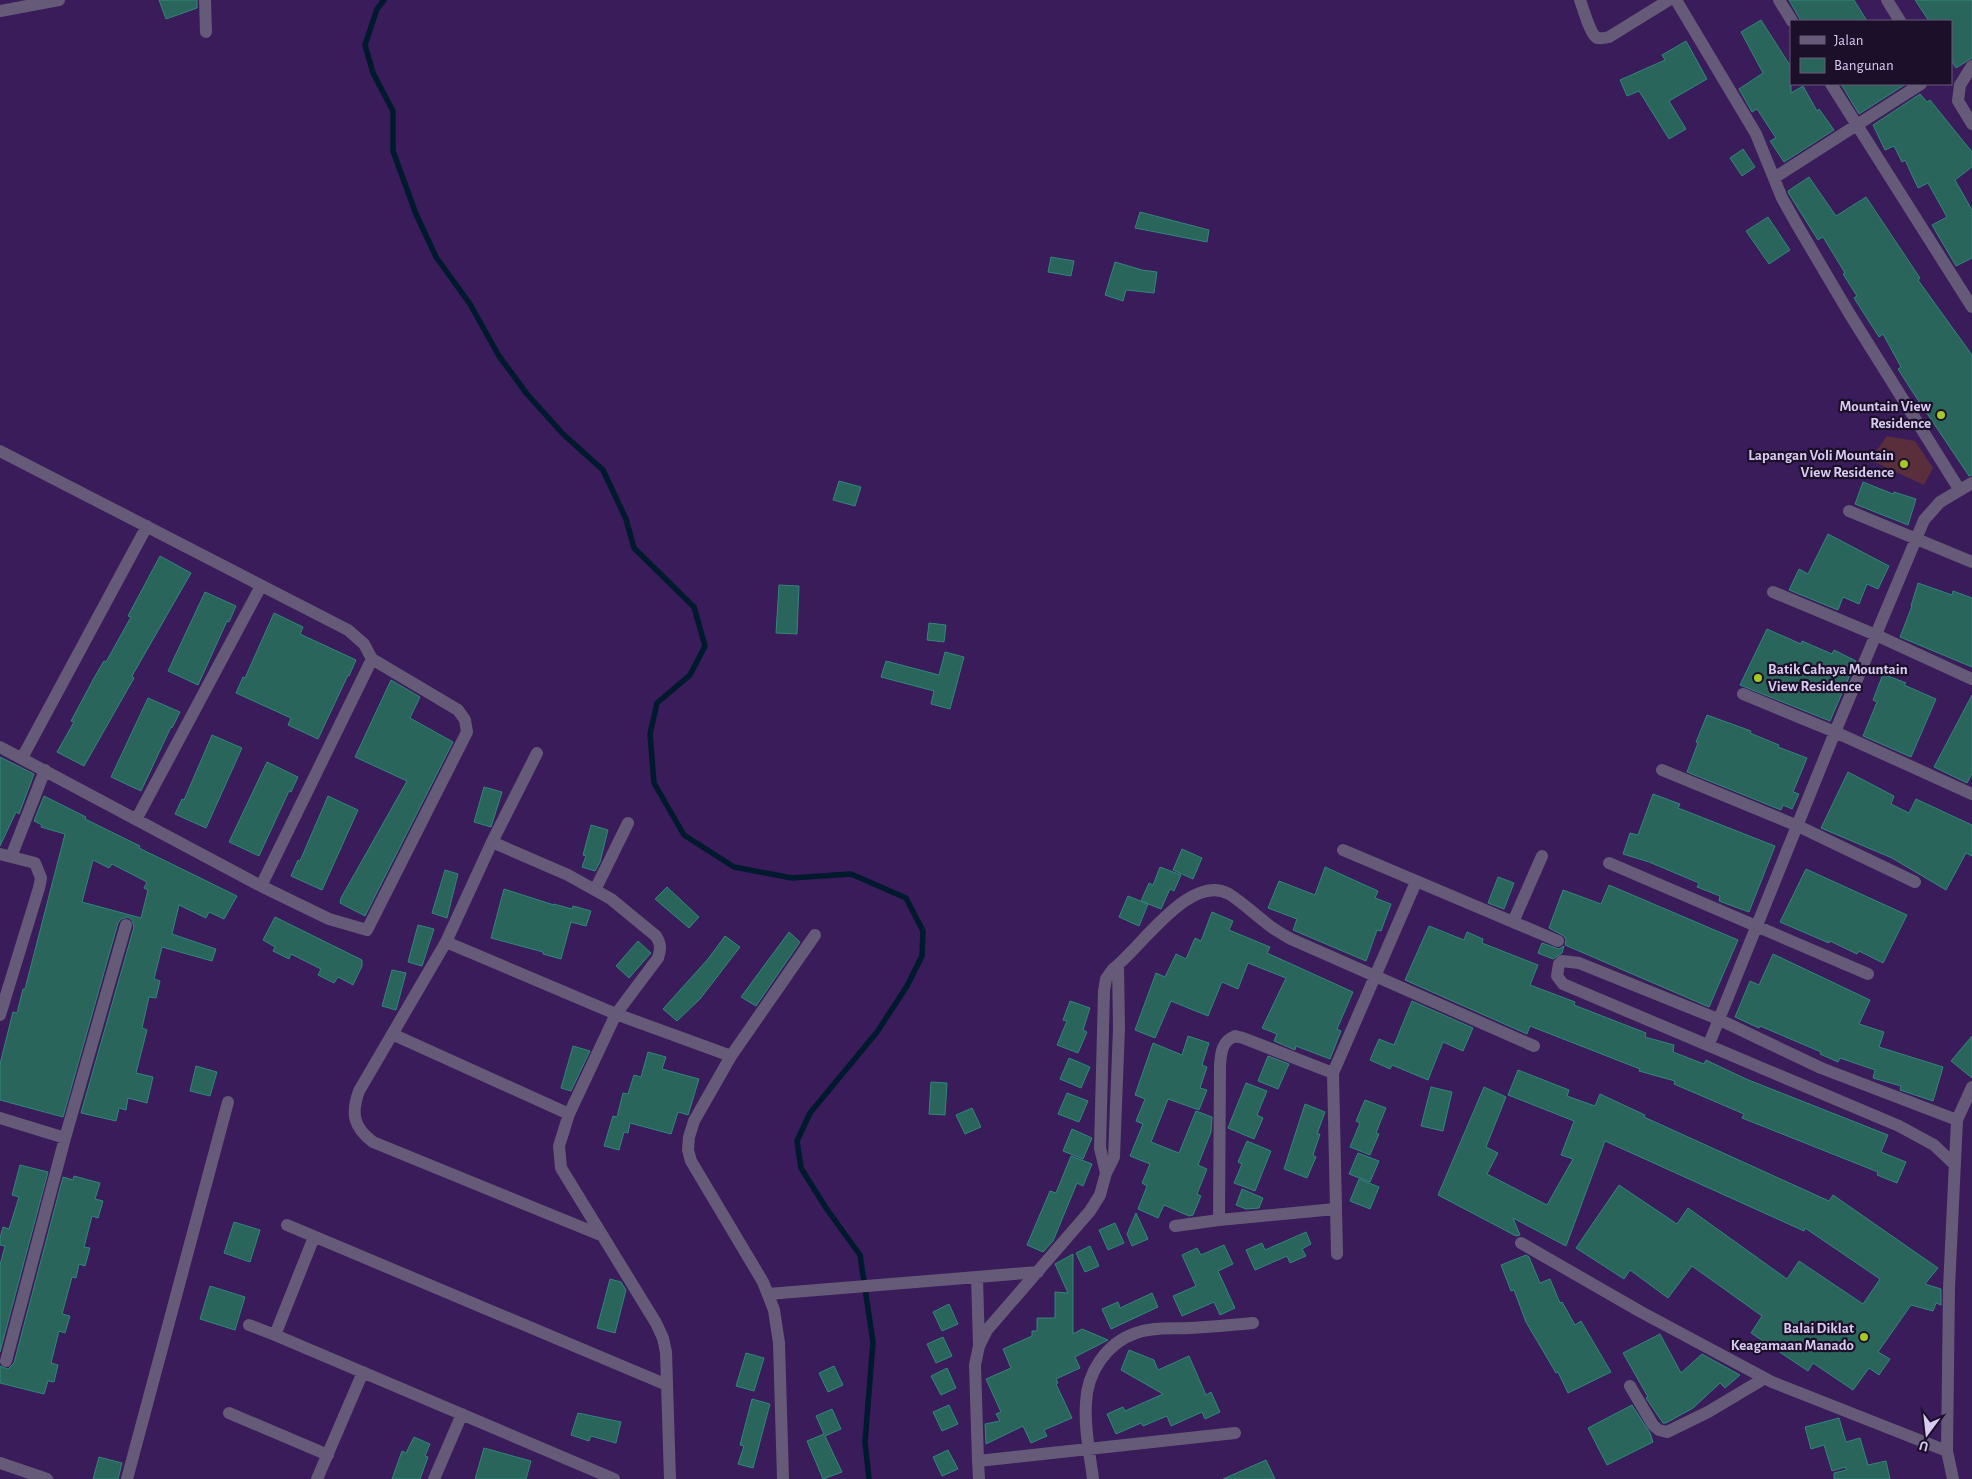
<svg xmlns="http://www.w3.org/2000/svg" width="1972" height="1479" viewBox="0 0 1972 1479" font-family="'Alegreya Sans',sans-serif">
  <rect width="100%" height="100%" fill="#391c59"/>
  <path fill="#5b2e3c" d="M1887,436L1915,441L1933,468L1924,485L1870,460Z"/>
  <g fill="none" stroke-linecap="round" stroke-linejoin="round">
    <path stroke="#001a2d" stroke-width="5.5" d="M384,0L377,9L365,45L373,73L393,111V151L416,214L436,257L470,304L499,356L527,394L563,434L603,470L626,519L634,548L694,607L705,646L690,675L657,703L650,734L654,783L684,835L734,867L792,878L851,874L906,898L923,931L922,956L907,986L877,1032L810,1113L797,1141L801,1168L826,1208L860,1255L873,1342L865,1442L869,1479"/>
  </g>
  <path fill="#2a655c" stroke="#30877b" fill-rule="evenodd" d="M159,0H197V8L166,19Z
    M1789,0H1854L1867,21H1801Z
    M1915,0H1972V58L1956,68L1951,60V21H1929Z
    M1761,20L1791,67V93L1803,86L1817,111L1819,109L1834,130L1784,162L1770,141L1776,138L1757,109L1752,112L1739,89L1763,73L1741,32Z
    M1686,41L1707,79L1669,101L1686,129L1669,139L1639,91L1627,96L1620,80L1665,60L1662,55Z
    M1841,84H1906L1859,114Z
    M1920,94L1927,102L1930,100L1972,152V167L1955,180L1972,210V258L1956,266L1932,225L1947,217L1928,183L1918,188L1905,160L1902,162L1894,146L1885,150L1873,125Z
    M1743,149L1755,167L1742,176L1730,158Z
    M1809,177L1836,216L1866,197L1920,278L1918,280L1972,355V475L1969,476L1912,391L1898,369L1901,367L1883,334L1879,337L1854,298L1857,296L1843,274L1845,273L1823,237L1818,240L1789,194L1788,191Z
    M1140,212L1209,230L1207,242L1135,228Z
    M1768,217L1790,250L1769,264L1746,231Z
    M1051,257L1074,261L1071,276L1048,272Z
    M1115,262L1142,270L1157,272L1154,293L1126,290L1123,301L1105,295Z
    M839,481L861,487L855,506L833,500Z
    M1863,482L1893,494L1894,492L1916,499L1908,525L1855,504Z
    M1828,534L1889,566L1878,589L1867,584L1859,604L1843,597L1838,610L1789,590L1799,569L1808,574Z
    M160,556L191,573L132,676L134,678L84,766L57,752L74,722L71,721L94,678L104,661L106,662L131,617L128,616Z
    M1918,583L1952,595L1953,591L1972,598V667L1900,637L1912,606H1911Z
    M779,585L799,586L797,634L776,633Z
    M205,592L236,606L229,622L227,621L198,685L168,671Z
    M274,613L303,627L300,634L356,660L349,676L348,675L318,739L288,725L291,718L236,693L243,677L245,678Z
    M929,623L946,625L944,642L927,640Z
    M1767,629L1801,644L1802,641L1832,654L1834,650L1856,661L1830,721L1740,685Z
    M945,652L964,657L950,709L931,704L934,691L881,677L886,661L939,675Z
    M1883,674L1906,683L1904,685L1936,699L1911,757L1863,736L1877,702L1873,700Z
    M391,680L420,697L410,718L453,742L365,916L340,903L341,898L407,781L355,757Z
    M1972,695V774L1967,783L1934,767Z
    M148,698L180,712L172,728L171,727L141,791L111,777Z
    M1707,715L1751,731L1750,733L1779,745L1778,747L1807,758L1793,792L1799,794L1792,809L1783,805L1781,810L1687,772L1698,743L1696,742Z
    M212,735L242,748L206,828L175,814L182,799L184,800Z
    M0,757L34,774L19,814L16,812L0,846Z
    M267,762L298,777L291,792L289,791L259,856L229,842Z
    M1848,772L1894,796L1891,804L1909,813L1916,799L1972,825V856L1966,853L1946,890L1892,858L1821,828Z
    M484,787L502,792L491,827L474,822Z
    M1653,794L1680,804L1678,808L1775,846L1749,912L1719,901L1720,896L1697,887L1699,883L1649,862L1623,854L1630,833L1638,835Z
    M44,796L86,817L85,819L140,846L139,848L237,896L224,919L209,912L206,918L179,905L172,934L216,949L212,961L162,947L154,979L160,981L156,998L149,997L142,1028L147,1030L136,1073L153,1077L147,1103L128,1098L126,1110L119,1108L116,1121L81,1113L134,927L132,920L128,917L121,919L118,923L63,1117L0,1100V1064L13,1012L17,1013L23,989H25L65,834L41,827L42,825L34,821ZM93,860L109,868L112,864L147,882L144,888L148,890L141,918L82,902Z
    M328,796L358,810L322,890L291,876L298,860L300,861Z
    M591,825L608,830L600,862L595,871L582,867L586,856L583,855Z
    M1182,849L1202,858L1193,879L1173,870Z
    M1160,867L1181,875L1174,891L1170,889L1161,909L1141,901L1149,883L1153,885Z
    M1325,867L1378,891L1375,898L1391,904L1381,931L1377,930L1366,961L1293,930L1297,919L1268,908L1279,881L1315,895Z
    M1806,869L1907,915L1883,963L1859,951L1857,954L1830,941L1829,943L1780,922Z
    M445,870L458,874L447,918L432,913Z
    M1498,877L1514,883L1504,909L1488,903Z
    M1609,885L1738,940L1709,1007L1565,945L1566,940L1564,936L1549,928L1563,890L1601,904Z
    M667,887L699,917L689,928L655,899Z
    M504,889L554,905V904L572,909L573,906L591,911L586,926L571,922L561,959L543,954V952L491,938Z
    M1128,896L1148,904L1139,926L1119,917Z
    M1212,912L1233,921L1229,930L1270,947L1267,953L1353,992L1337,1029L1341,1031L1330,1059L1296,1046L1295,1050L1274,1041L1277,1034L1262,1028L1286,978L1248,963L1238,989L1222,982L1208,1016L1171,1001L1155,1038L1135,1030L1156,973L1165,977L1176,954L1186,959L1195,938L1201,941Z
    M275,917L362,960V966L353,985L338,977L334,983L318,975L321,969L291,954L289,959L273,951L275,947L263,940Z
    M418,925L434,929L422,966L408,962Z
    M1429,926L1464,940L1467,932L1483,939L1482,943L1538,965L1530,985L1575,1002L1574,1005L1646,1033L1645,1037L1674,1045L1673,1052L1704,1064L1706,1060L1746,1079L1888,1135L1881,1152L1906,1162L1897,1183L1877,1175L1878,1172L1742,1118L1744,1114L1674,1084L1675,1081L1639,1071L1640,1069L1530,1026L1527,1034L1405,980Z
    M789,932L800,942L756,1006L741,997Z
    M725,936L740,947L700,999L677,1021L663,1009L708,959Z
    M638,941L651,953L629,978L616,966Z
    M1542,943L1559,949L1564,946L1562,953L1553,959L1538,953Z
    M1773,954L1870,1000L1859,1024L1884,1032L1879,1047L1943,1067L1933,1101L1900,1090L1901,1086L1873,1078L1875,1070L1840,1058L1838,1062L1820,1054L1821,1052L1760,1026L1759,1028L1735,1017L1750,981L1759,985Z
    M392,970L406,973L396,1010L382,1006Z
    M1070,1001L1090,1008L1083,1030L1087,1032L1078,1053L1057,1045L1067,1021L1063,1020Z
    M1412,1001L1473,1028L1463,1051L1443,1042L1428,1080L1392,1065L1390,1069L1370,1060L1379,1039L1394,1045Z
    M1188,1036L1209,1043L1202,1065L1207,1067L1200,1088L1207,1090L1199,1110L1168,1099L1151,1142L1179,1153L1196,1111L1212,1117L1211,1132L1198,1165L1207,1169L1197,1194L1201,1196L1193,1215L1189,1216L1164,1205L1158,1218L1138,1209L1147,1186L1142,1183L1150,1164L1130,1156L1143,1124L1136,1121L1145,1099L1135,1095L1153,1043L1182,1055Z
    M1972,1036V1078L1951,1061Z
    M573,1046L590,1051L571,1091L561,1088Z
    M648,1052L666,1057L662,1069L699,1079L688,1115L678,1112L671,1134L630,1123L628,1133L624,1132L619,1150L604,1146L613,1116L617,1117L623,1093L628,1094L634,1075L641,1077Z
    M1268,1056L1289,1064L1278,1089L1258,1081Z
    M1069,1058L1090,1067L1081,1088L1060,1079Z
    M196,1066L217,1072L210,1096L190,1091Z
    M1518,1070L1569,1090L1567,1096L1595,1106L1600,1094L1645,1115L1644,1117L1829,1201L1833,1195L1938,1268L1925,1284L1941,1289V1305L1936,1303L1933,1311L1911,1305L1878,1352L1890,1359L1879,1375L1869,1368L1853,1390L1813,1363L1808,1371L1751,1333L1762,1316L1692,1266L1668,1298L1630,1270L1624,1279L1576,1248L1619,1185L1677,1224L1688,1208L1787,1279L1799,1261L1863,1304L1880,1279L1805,1228L1804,1231L1605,1141L1566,1246L1513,1218L1520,1235L1516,1236L1438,1195L1484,1087L1506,1097L1486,1147L1498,1153L1487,1174L1547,1205L1573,1159L1561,1155L1574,1121L1508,1095Z
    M931,1082L947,1083L945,1115L929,1114Z
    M1246,1083L1267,1091L1257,1115L1263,1118L1254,1139L1228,1128Z
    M1431,1087L1452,1092L1443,1131L1421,1126Z
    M1067,1093L1088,1101L1079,1122L1058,1114Z
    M1365,1100L1386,1108L1376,1133L1379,1134L1370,1155L1350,1147L1360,1123L1356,1121Z
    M1305,1104L1325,1112L1317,1134H1320L1313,1155L1316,1157L1307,1178L1284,1169Z
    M972,1108L981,1127L965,1134L956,1115Z
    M1072,1129L1092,1138L1083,1159L1063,1151Z
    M1247,1141L1271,1151L1255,1191L1234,1183L1242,1164L1238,1162Z
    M1358,1153L1379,1161L1370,1182L1349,1174Z
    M1071,1156L1092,1164L1083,1186L1077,1183L1053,1241L1043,1252L1027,1245L1050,1191L1056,1193Z
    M20,1165L48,1172L0,1352V1265L5,1246L0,1245V1238L3,1227L9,1229L19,1197L12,1195Z
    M74,1176L100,1183L95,1199L103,1201L98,1218L92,1216L84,1247L90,1248L85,1266L79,1264L76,1278L72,1277L62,1314L70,1316L65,1333L59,1331L51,1363L58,1365L54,1382L48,1381L44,1394L0,1383V1366L8,1369L14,1363L63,1177L73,1180Z
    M1359,1179L1379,1187L1370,1209L1350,1201Z
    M1242,1189L1263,1198L1259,1208L1246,1209L1236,1205Z
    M1136,1213L1148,1239L1132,1246L1127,1234Z
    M234,1222L260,1230L250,1262L224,1253Z
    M1115,1223L1124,1243L1108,1250L1099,1230Z
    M1306,1232L1311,1244L1302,1249L1306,1256L1290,1263L1287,1256L1255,1270L1246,1250L1262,1243L1265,1250Z
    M1224,1245L1233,1264L1218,1271L1235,1308L1220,1315L1214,1302L1182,1316L1173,1296L1196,1286L1182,1255L1197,1248L1201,1255Z
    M1090,1246L1099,1266L1085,1272L1076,1253Z
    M1073,1254V1334L1082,1329L1108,1340L1075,1357L1080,1368L1056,1379L1058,1383L1056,1384L1072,1418L1044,1430L1047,1436L1031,1443L1023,1426L986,1444L985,1424L1000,1421L996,1414L1001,1412L986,1379L1011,1368L1003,1349L1032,1336V1331H1037V1318H1055V1292L1068,1293L1055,1264Z
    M1526,1255L1529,1257L1540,1283L1550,1279L1560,1303L1562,1302L1575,1325L1581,1321L1611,1372L1568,1393L1558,1372L1556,1373L1526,1322L1514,1290L1511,1291L1501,1265Z
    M610,1279L621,1282L626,1290L615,1333L597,1328Z
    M210,1286L245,1297L235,1330L200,1319Z
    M1152,1293L1158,1307L1111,1329L1102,1309L1118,1302L1120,1308Z
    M949,1304L958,1324L942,1331L933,1312Z
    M1660,1334L1681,1373L1702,1354L1740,1375L1725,1388L1720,1383L1693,1408L1666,1423H1663L1646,1398L1648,1397L1623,1353Z
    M943,1337L952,1356L936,1363L927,1344Z
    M1129,1350L1154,1360L1158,1370L1189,1356L1206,1395L1211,1392L1220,1412L1205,1419L1202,1412L1171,1426L1167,1416L1143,1426L1141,1423L1116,1434L1107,1414L1123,1407L1125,1411L1163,1394L1121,1370Z
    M746,1353L764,1358L754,1391L736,1386Z
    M834,1366L843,1385L828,1392L819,1373Z
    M947,1368L956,1388L941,1395L931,1376Z
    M752,1399L770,1404L753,1468L738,1464L744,1446L740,1445Z
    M949,1405L958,1424L942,1431L933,1412Z
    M1632,1405L1650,1433L1653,1442L1607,1465L1588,1428Z
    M832,1409L841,1429L825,1436L842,1472L823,1479L807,1441L824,1434L816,1416Z
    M578,1413L621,1422L616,1443L591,1436L589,1441L571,1435Z
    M1839,1418L1846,1442L1860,1438L1868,1465L1886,1461L1890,1479H1834V1473L1846,1470V1467L1832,1471L1824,1445L1811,1449L1805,1427Z
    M414,1437L430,1444L425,1456L428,1457L420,1479H392L402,1451L406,1453Z
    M484,1448L531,1461L526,1479H475Z
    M948,1450L958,1469L942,1476L933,1457Z
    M99,1457L122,1463L118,1479H93Z
    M1266,1460L1275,1479H1223Z"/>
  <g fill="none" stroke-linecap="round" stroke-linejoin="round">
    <path stroke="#655a77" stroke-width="12" d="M205,0L206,32
      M1580,0C1583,8 1590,34 1597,38C1601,39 1605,38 1609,37L1669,0
      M1676,0L1756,134L1782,198L1796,223L1849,313L1959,489
      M1779,0L1792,21
      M1887,0L1900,21
      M0,11L59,0
      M1972,66L1960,85L1958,101L1972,124
      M1831,84L1972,307
      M1774,178L1921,84
      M0,451L348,630L364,644L372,659L458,710L465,720L467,732L367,930L329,919L261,886L0,747
      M1849,511L1972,562
      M1773,592L1876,635L1972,679
      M1743,694L1835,732L1972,794
      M537,753L492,842L446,942L359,1091C351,1113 353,1127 373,1142L603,1236
      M22,758L147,526
      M1662,770L1798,826L1915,882
      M137,818L261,586
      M492,842L568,875L611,899L656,936C661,944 661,949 658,958L616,1014L569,1114L559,1146L561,1168L656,1323L663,1338L666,1352L670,1479
      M1343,850L1558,941
      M0,854L35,863L41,878L39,888L0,1015
      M11,857L45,770
      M1609,863L1868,974
      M261,886L372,659
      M595,890L628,823
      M1513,922L1542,856
      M446,942L616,1014L731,1056
      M392,1034L569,1114
      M1709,1044L1835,732L1924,520L1940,502L1972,483
      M0,1118L65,1138
      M1955,1165L1934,1145L1899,1126L1563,984L1557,976L1559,964L1562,961L1579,963L1718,1019L1821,1068L1957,1120
      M1106,1173L1100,1148L1104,991L1106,979L1113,969C1141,948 1190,872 1229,894C1242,902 1253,913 1265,922C1273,929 1282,934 1291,939L1534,1046
      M1219,1220L1220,1065C1221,1052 1222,1041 1235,1036L1243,1038L1333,1073
      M287,1225L667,1385
      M1175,1226L1219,1220L1335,1209
      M314,1237L275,1335L614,1479
      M1521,1243L1641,1312L1772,1382L1947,1451
      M1337,1254L1333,1073L1416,882
      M977,1277L979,1346
      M768,1294L1038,1272
      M249,1325L275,1335
      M6,1361L65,1138L126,925
      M1630,1386L1653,1425L1659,1430L1667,1432L1708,1412L1765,1378
      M229,1413L328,1455
      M978,1461L975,1365L979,1346L987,1330L1090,1211L1100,1195L1106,1173L1114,1157L1119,1028L1118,965
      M0,1463L47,1479
      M127,1479L228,1102
      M317,1479L363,1372
      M434,1479L462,1414
      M783,1479L779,1343L774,1310L763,1282L691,1161L688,1150L689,1137L694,1121L731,1056L815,935
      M979,1479L978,1461L1235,1433
      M1093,1479C1090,1455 1084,1428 1086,1403C1087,1373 1106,1343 1136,1333C1153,1327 1171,1329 1189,1328C1210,1327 1232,1325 1253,1323
      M1953,1479L1947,1451L1949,1288L1957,1120L1972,1087"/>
  </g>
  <g fill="#a5c823" stroke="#1b0f2a" stroke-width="2">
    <circle cx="1941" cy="415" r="5"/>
    <circle cx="1904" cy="464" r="5"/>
    <circle cx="1758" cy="678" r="5"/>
    <circle cx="1864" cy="1337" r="5"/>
  </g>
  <g text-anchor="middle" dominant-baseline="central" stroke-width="4.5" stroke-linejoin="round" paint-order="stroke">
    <g font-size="15" font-weight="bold" fill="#d8cbf0" stroke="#1b0f2a" text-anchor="end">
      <text x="1931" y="406">Mountain View<tspan x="1931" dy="17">Residence</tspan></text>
      <text x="1894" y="455">Lapangan Voli Mountain<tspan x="1894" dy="17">View Residence</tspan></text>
      <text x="1768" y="669" text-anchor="start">Batik Cahaya Mountain<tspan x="1768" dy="17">View Residence</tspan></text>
      <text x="1854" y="1328">Balai Diklat<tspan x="1854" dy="17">Keagamaan Manado</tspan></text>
    </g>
  </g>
  <rect x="1790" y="20" width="162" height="65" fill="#1b0f2a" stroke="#675a79"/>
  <rect x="1800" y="36" width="25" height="8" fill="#655a77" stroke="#675a79"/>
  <text x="1834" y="45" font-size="15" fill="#d8cbf0">Jalan</text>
  <rect x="1800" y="58" width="25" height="15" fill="#2a655c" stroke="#675a79"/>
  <text x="1834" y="70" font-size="15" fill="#d8cbf0">Bangunan</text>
  <g transform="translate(1927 1434) rotate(195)" stroke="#1b0f2a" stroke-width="4" paint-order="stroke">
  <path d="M0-4L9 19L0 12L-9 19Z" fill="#d8cbf0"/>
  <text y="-8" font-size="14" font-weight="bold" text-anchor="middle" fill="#d8cbf0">U</text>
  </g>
</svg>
